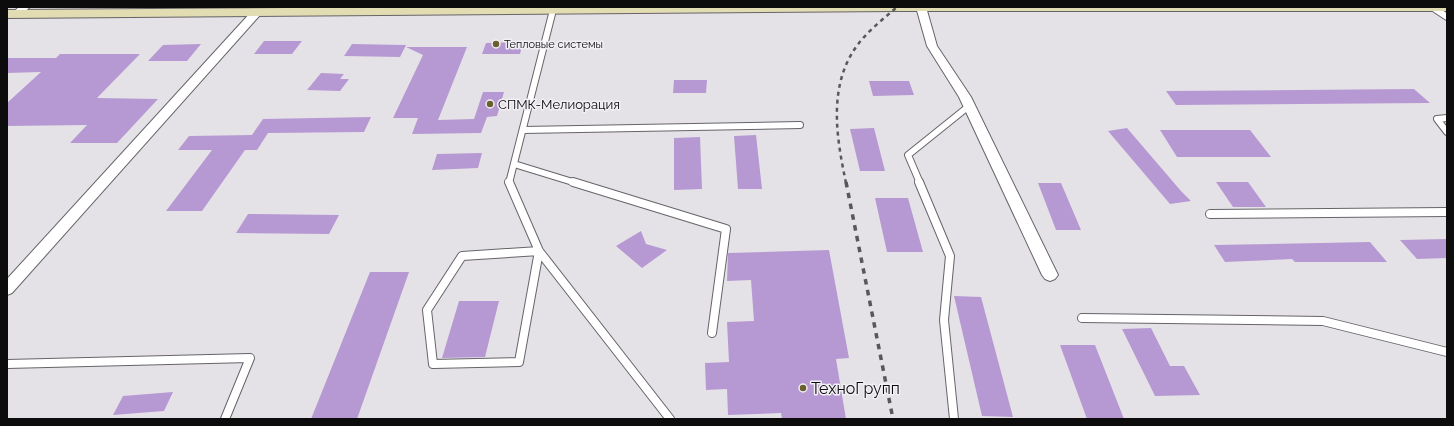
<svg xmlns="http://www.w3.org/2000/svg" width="1454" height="426" viewBox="0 0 1454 426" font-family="Raleway,sans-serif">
  <rect width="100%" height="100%" fill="#e5e2e7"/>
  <path fill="#b699d2" d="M264,41H302L292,54H254Z
    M523,42L520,54H482L486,43Z
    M201,44L187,61H148L163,45Z
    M352,44L406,45L400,57L344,56Z
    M406,47H467L438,120L474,119L483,92H504L497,116L487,117L481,133L412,134L418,118H393L423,55Z
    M60,54H140L97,98L158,99L117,143H70L87,125L7,126V103L41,72L7,73V58H56Z
    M321,73L344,74L340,79H349L340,91L307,90Z
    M674,80H707L706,93H673Z
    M869,81H909L914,95L873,96Z
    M1414,89L1430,103L1176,105L1166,91Z
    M371,117L364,132L268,133L257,150H245L202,211H166L212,150H178L189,136L252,135L263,119Z
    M874,128L885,171H860L850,129Z
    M1127,128L1181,191L1191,201L1170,204L1108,131Z
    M1160,130H1250L1271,157H1177Z
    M756,135L762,189H738L734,136Z
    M700,137L702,189L674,190V138Z
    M482,153L478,168L432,170L437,154Z
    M1216,182H1248L1266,207H1233Z
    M1038,183H1061L1081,230H1056Z
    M875,198H908L923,252H887Z
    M248,214L339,215L329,234L236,233Z
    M641,231L646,244L667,250L642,268L616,246Z
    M1447,239V258L1417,259L1400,240Z
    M1370,242L1387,262H1295L1292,259L1225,262L1214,245Z
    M829,250L849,358L836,359L846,419H782L781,413L728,415L727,389L706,390L705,363L729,362L727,322L754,321L751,280L727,281L728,253Z
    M370,272H409L357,419H311Z
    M954,296L981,297L1013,417L982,416Z
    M459,301H499L485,357L442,358Z
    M1151,328L1170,366H1184L1200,395L1155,396L1122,329Z
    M1060,345H1095L1124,419H1087Z
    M173,392L164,411L113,415L123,396Z"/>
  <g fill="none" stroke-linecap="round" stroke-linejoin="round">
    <defs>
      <path id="lane-far1" d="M1432,7L1447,17
        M1447,118L1437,119L1447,132
        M523,130L800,125
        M514,164L576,183
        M509,183L553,10
        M920,183L908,155L969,106"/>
      <path id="lane" d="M509,182L539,251L670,419
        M573,182L726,229L712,333
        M919,182L950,256L944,320L954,419
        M1210,214L1447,212
        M539,251L519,362L433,364L427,310L462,256Z
        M1082,318L1323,321L1447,352
        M7,364L250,358L225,419"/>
      <path id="street" d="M19,7H30L20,16H12L11,14Z
        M916,7H926L937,46L971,97L1058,275L1055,279L1050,281L1045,279L1042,275L959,97L927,46Z
        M256,10L260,11L261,13L260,15L12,293L7,295V279L252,11Z"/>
      <path id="secondary" d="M426,7H1447V11H897L7,18V10Z"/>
    </defs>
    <use href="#lane-far1" stroke="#666468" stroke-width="8"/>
    <use href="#lane" stroke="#666468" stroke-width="10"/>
    <use href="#street" stroke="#666468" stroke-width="2"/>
    <use href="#secondary" stroke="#666468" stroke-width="2"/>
    <use href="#lane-far1" stroke="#fff" stroke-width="6"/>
    <use href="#lane" stroke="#fff" stroke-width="8"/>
    <use href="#street" fill="#fff" fill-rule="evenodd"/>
    <use href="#secondary" fill="#e1dcb2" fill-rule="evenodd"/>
    <path stroke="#585759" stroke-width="2.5" stroke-dasharray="4 4" stroke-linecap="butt" d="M846,183C837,140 828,90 854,50C865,33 882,20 897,7"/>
    <path stroke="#585759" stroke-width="3.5" stroke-dasharray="5.5 5.5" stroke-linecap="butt" d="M846,182L893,419"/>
  </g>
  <g fill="#69602d" stroke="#f2eff5" stroke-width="1.5">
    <circle cx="496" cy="44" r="4"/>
    <circle cx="490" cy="104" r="4"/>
    <circle cx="803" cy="388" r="4"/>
  </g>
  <g text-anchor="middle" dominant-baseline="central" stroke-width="3" stroke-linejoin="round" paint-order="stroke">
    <g font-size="11" fill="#0c0c0d" stroke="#f2eff5" text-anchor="start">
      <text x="504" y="44">Тепловые системы</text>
    </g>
    <g font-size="13" fill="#0c0c0d" stroke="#f2eff5" text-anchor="start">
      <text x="498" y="104">СПМК-Мелиорация</text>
    </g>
    <g font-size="16" fill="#0c0c0d" stroke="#f2eff5" text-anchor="start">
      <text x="811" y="388">ТехноГрупп</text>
    </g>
  </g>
  <rect width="1454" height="426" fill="none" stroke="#0c0c0d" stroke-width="16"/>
</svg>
